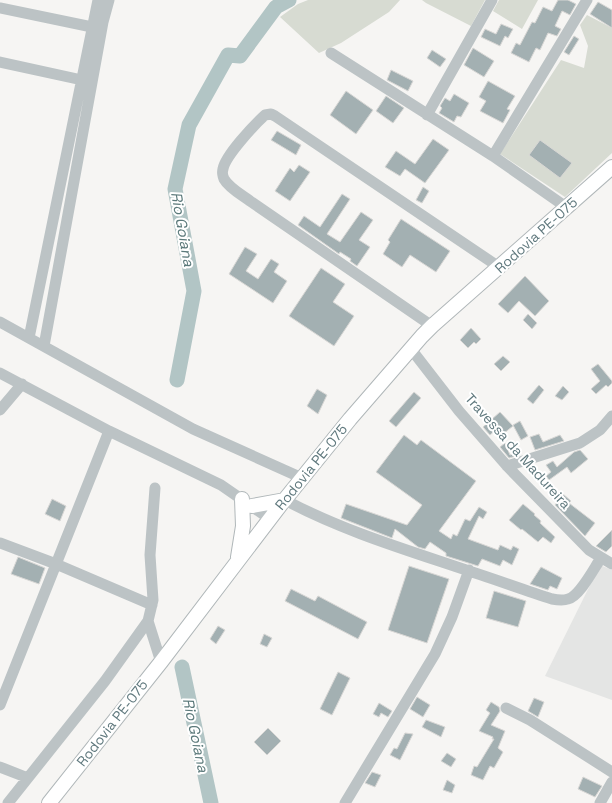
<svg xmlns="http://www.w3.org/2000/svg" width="612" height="803" viewBox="0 0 612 803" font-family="'Space Grotesk',sans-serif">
  <rect width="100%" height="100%" fill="#f6f5f3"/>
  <path fill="#e4e5e4" d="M600,565L612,570V700L545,676Z"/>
  <path fill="#d7dbd2" d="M308,0H400L389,12L341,43L319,53L280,17L298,4Z
    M422,0H485L471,26L426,3Z
    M499,0H538L522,29L493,11Z
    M587,15L612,28V153L565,197L500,154L561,60L584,68L588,46L580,25Z"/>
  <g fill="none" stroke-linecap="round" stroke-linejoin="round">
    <path stroke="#b2c5c5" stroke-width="15" d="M177,380L194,291L175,189L189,125L228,55L240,56L276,7L289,0
      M182,667L211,803"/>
  </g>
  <path fill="#a3b0b2" stroke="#d8d7d5" d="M558,0H568L576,4L570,15L562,11L555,26L561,29L557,36L548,33L540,50L536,48L529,62L511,53L516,43L520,45L532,22L535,23L543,7L552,11Z
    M598,2L612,10V28L590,14Z
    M501,24L513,29L508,38L505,36L500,46L481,37L485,29L496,34Z
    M574,36L579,39L569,55L564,52Z
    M473,48L494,61L484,77L464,65Z
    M432,50L446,59L440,67L427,58Z
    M391,70L413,81L408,91L387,80Z
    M488,81L515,96L507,109L510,110L503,123L480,111L486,101L479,97Z
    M346,91L373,110L356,134L330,115Z
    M454,94L469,103L461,117L457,116L454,122L439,113L442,108L440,106L445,98L450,101Z
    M386,96L404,108L393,123L376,111Z
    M277,131L301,145L296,155L271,140Z
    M433,139L449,150L425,183L405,169L400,176L385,167L396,151L415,164Z
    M540,140L572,163L560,178L529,155Z
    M299,165L310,172L290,201L275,191L290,168L294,172Z
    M423,187L429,191L422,203L416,200Z
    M342,194L350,199L327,234L340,242L361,212L373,220L359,240L370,247L357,266L350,261L351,259L340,252L339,254L298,225L304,216L320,227Z
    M401,219L450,251L436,272L410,255L402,267L383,254L390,242L388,240Z
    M245,247L257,254L246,271L258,279L271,259L279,264L274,272L287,281L273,303L229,274Z
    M321,268L345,284L333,302L354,316L334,346L289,316Z
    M525,276L549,301L535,316L519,301L508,313L498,304Z
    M528,314L537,323L532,329L523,320Z
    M471,328L481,339L476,344L474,342L468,348L460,340Z
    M503,356L510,362L501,371L494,364Z
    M598,364L612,381V383L608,387L606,385L596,394L591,389L600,381L591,369Z
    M539,385L544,390L533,404L527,399Z
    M563,386L569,392L562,400L555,396Z
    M317,389L327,395L318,414L307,406Z
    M414,392L421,398L396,427L389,421Z
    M500,412L513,426L503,434L498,428L490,435L483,427Z
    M520,421L528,436L521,440L513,425Z
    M539,434L543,442L560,435L564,441L535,450L530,437Z
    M404,435L417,445L421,440L476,481L439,531L451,539L453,534L457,536L465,519L470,521L479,507L487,512L483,519L479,516L468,539L498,550L500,545L511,550L513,546L519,549L512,565L503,560L500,566L482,559L478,566L446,556V553L430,542L425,549L418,547L395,529L392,538L341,518L346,504L407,525L422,505L376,472Z
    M505,443L510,455L520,451V455L509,458L500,447Z
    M580,450L588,459L571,473L567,467L549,480L546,476L551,472L546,465L553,461L557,467L574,452Z
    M563,494L571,501L569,503L595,523L585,536L555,505Z
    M52,499L66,506L60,521L45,514Z
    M523,504L535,514L534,515L541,521L540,523L555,537L551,543L543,537L538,542L522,529L521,530L509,520Z
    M612,530V546L606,552L596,546Z
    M18,557L45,568L39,584L11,574Z
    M409,566L449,579L427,643L388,630Z
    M541,567L562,578L557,589L550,586L548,590L530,584Z
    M291,589L315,601L318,596L367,622L358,639L285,601Z
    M494,591L526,601L518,627L486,618Z
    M218,626L225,630L216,644L210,639Z
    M264,634L272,638L267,647L260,644Z
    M338,672L350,678L332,715L320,709Z
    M417,697L430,705L423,717L410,709Z
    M534,698L544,702L538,717L528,711Z
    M491,702L499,707L500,711L491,725L505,731L498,748L503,752L494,768L490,766L483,780L471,775L474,766L477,767L494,739H492L493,737L479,731L490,713L486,710Z
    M379,703L392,711L388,717L381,713L379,717L373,714Z
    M426,720L445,727L441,737L422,727Z
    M268,728L281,741L267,755L254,742Z
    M405,733L413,734L400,760L390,755L394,748L397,749Z
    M447,753L456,759L451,767L441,761Z
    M372,772L381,775L375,787L365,783Z
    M583,777L602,786L595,797L578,789Z
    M447,780L455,785L452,793L443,790Z"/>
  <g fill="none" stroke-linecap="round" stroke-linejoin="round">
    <defs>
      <path id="major" d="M252,506L285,500
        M238,557L243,526L242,499
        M49,803L161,662L282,503L350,419L422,336L432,326L612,167"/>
    </defs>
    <use href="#major" stroke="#b0b7b9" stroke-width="16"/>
    <path stroke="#bcc3c5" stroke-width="11" d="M0,8L92,27
      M331,53L493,156L566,207
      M0,62L82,80
      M427,115L492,0
      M493,156L587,0
      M0,322L193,429L302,478
      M432,326L250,201C242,195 229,188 224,179C223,177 222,172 223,169C225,156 254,125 265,115L271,114L275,116L499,267
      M29,338L98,0
      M44,346L103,22L109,0
      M411,349L459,411L507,466L589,550L612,564
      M0,373L109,431L221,485L270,519
      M0,410L22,384
      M507,466L580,443L600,430L612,416
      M285,500C343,531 407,550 469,571C497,580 524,590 552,599C557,600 563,601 568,599C580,596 594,568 601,558
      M0,543L56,564L152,605
      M148,621L161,662
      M0,705L109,431
      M506,708L530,720L612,772
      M0,767L28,778
      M8,803L105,681L148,621L153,600L150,555L155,488
      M345,803L435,654L452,617L469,570
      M600,803L612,782"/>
    <use href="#major" stroke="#fff" stroke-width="14"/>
  </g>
  <g text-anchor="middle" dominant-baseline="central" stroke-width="4" stroke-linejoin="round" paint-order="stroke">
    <g font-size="14" fill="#60797e" stroke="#fff">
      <text transform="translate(536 235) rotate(-42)">Rodovia PE-075</text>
      <text transform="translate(518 451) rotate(48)">Travessa da Madureira</text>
      <text transform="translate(311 467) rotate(-51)">Rodovia PE-075</text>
      <text transform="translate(112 723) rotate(-52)">Rodovia PE-075</text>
    </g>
    <g font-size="15" font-style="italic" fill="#5b797a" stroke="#fff">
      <text transform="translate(183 229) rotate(80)">Rio Goiana</text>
      <text transform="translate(196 735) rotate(78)">Rio Goiana</text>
    </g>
  </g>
</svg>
